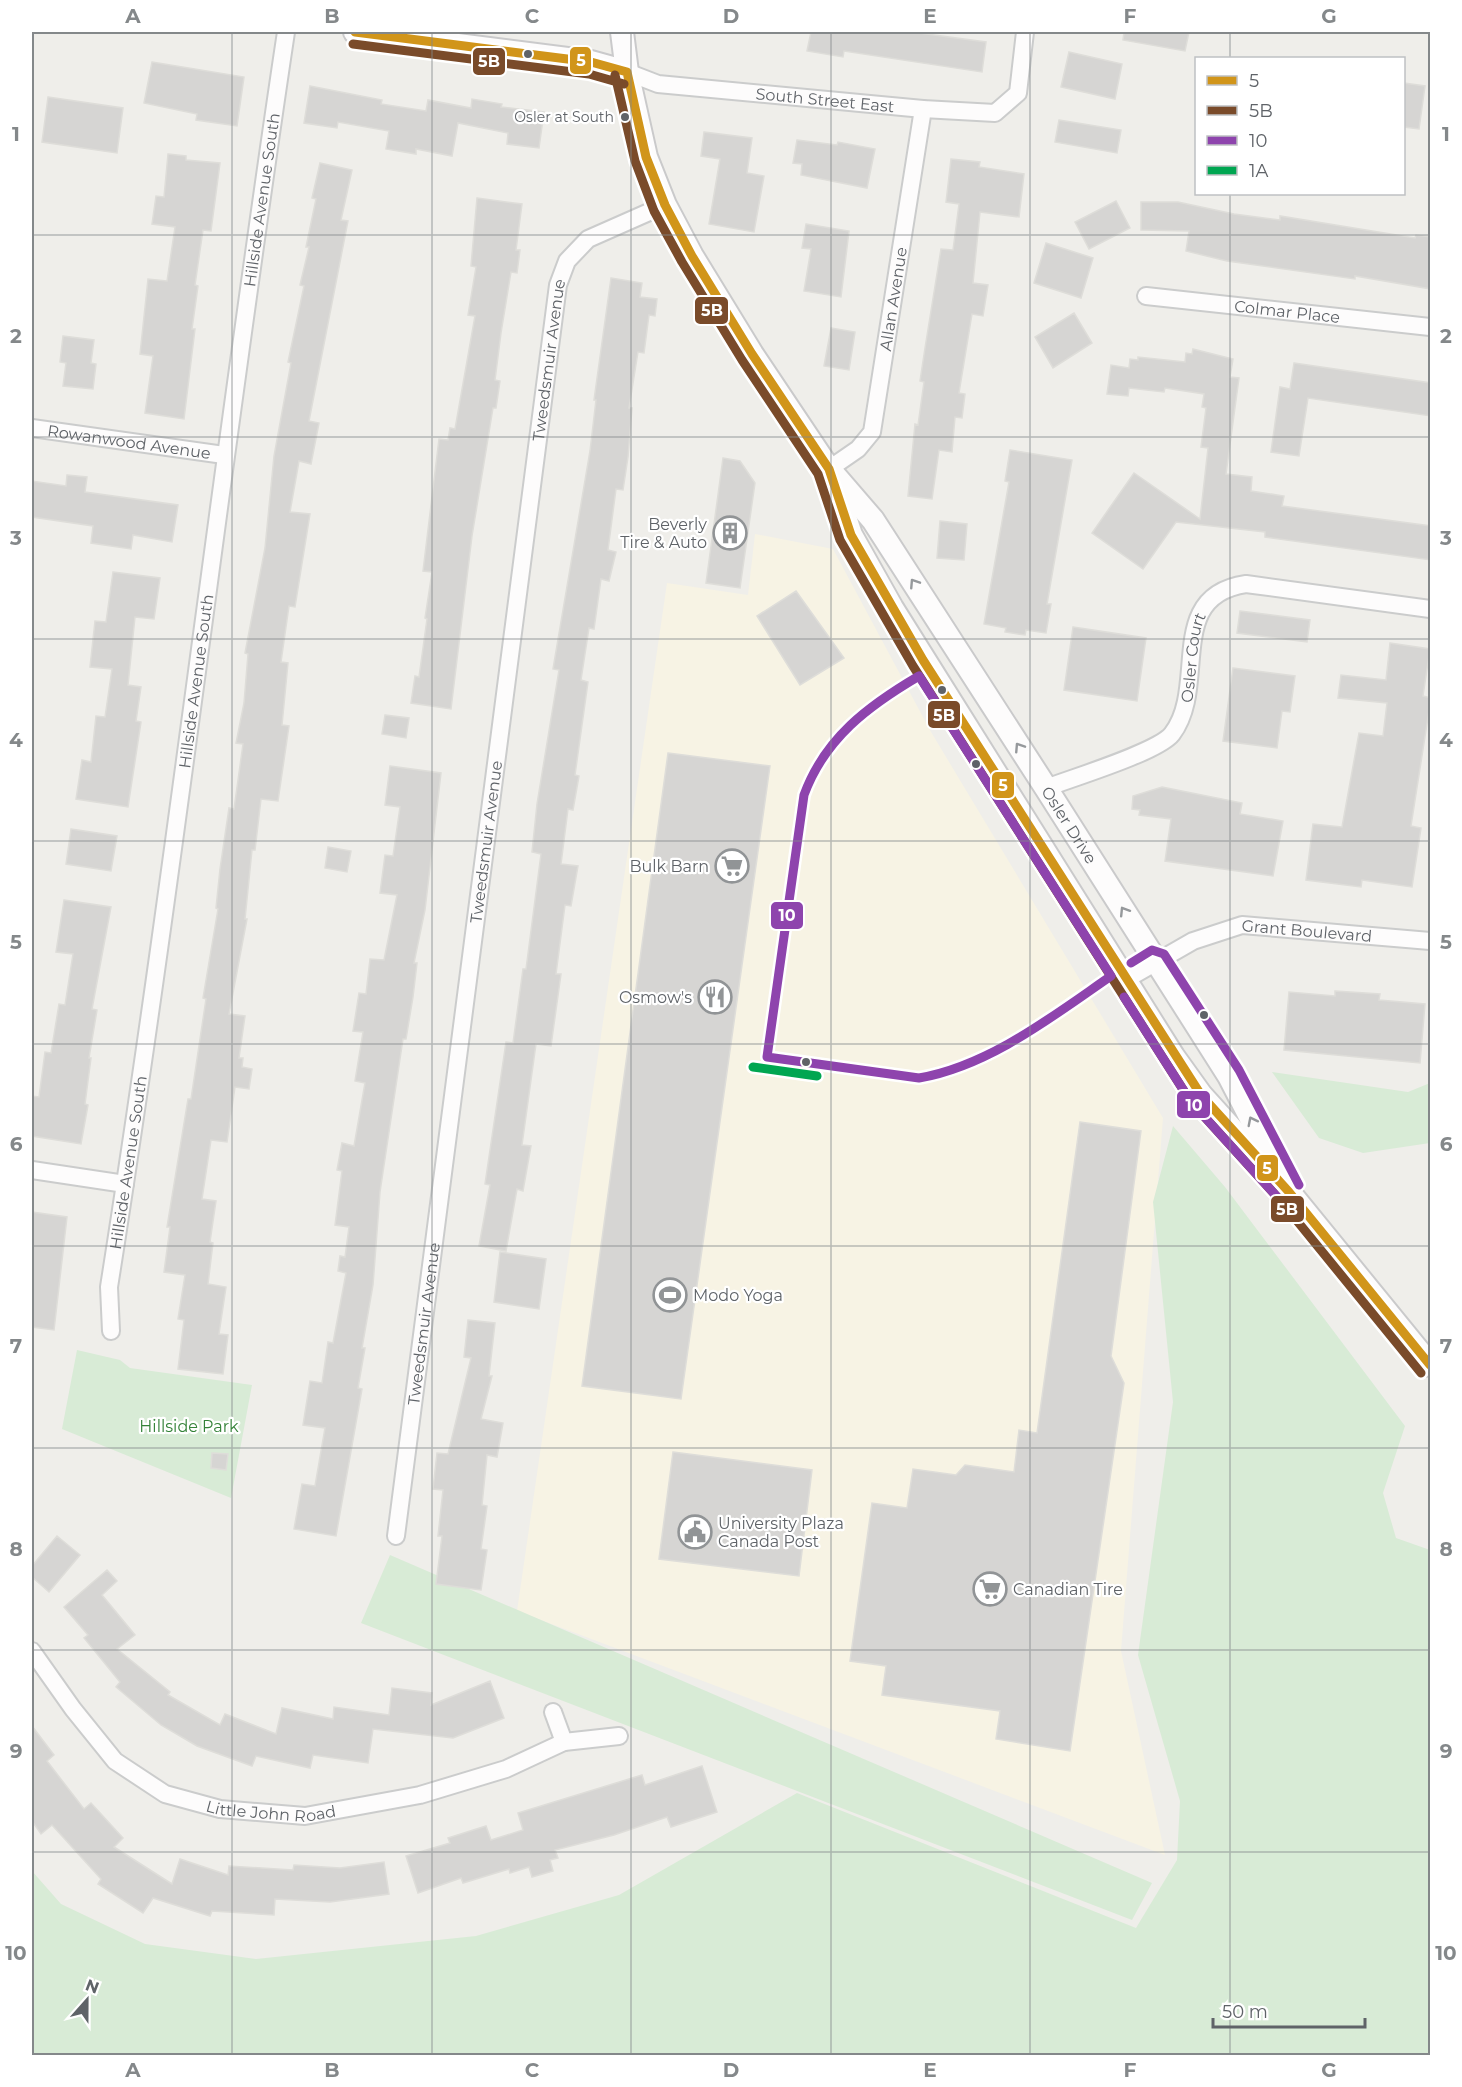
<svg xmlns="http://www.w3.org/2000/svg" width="1462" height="2087" viewBox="0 0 1462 2087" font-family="Montserrat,sans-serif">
  <rect width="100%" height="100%" fill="#efeeea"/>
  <path fill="#f7f3e4" d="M755,534L833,549L931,732L1163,1118L1121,1651L1165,1855L517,1611L667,583L748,595Z"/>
  <path fill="#d8ebd6" d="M1272,1072L1408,1092L1430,1083V1143L1363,1153L1319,1138Z
    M1173,1126L1225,1187L1405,1426L1383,1493L1396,1538L1430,1550V2055H32V1871L61,1904L145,1944L256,1959L476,1936L619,1895L797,1793L1136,1928L1177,1860L1180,1801L1138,1655L1173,1402L1153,1202Z
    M77,1350L120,1360L130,1368L252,1385L231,1498L62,1429Z
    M390,1555L1152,1883L1132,1920L361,1623Z"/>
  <path fill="#d6d5d3" stroke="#deddd9" stroke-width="1.5" d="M811,32H912L986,42L982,72L844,51L843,57L807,51Z
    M1124,32H1189L1185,51L1123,40Z
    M1069,52L1122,64L1115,99L1061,87Z
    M152,62L244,77L237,126L196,120L197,114L144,103Z
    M1404,83L1425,86L1419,129L1404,127Z
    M310,86L382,100L381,104L426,111L428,100L471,108L472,99L502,104L501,107L544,112L539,148L507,144L508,133L458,123L452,156L416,149V154L386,149L389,131L338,122L337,128L304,123Z
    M48,97L123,108L117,153L42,142Z
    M1059,120L1121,130L1117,153L1055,142Z
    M704,132L752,138L747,173L764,176L754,232L709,224L720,159L701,156Z
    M797,140L837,145L838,142L875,149L867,188L801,175L802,164L793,163Z
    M168,154L186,156V160L220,163L211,231L203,230L195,285L198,286L192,329H195L184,419L145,413L153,356L140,354L148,279L167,281L175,227L152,224L156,196L164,197Z
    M951,159L980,162L979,167L1024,174L1019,217L980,212L973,283L988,285L983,316L972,314L959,393L965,394L962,418L955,417L952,452L939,450L932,499L908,496L915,424L918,425L924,382L920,381L925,348L941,249L953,250L959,204L946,202Z
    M320,163L352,170L341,220L348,221L309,421L319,423L311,464L299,461L290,512L310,514L295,607L289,606L281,662L288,663L282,725L289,726L278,801L261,799L255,850H252L245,919H247L229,1014L245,1016L239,1058H243L242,1067L252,1069L249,1089L235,1087L227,1142L211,1140L202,1199L216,1201L210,1242L213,1243L208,1284L226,1287L219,1334L228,1335L223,1374L178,1369L184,1320L178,1319L185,1275L164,1272L170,1227H167L188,1099H191L206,999L203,998L218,909L216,908L220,869L229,808L234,809L243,744L236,743L244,703L248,654L245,653L265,548L274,456L291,363L288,362L304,286L300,285L309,247H306L316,199L312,198Z
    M477,198L522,204L516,250H520L517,273L511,272L501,333L495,380L500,381L496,408H493L472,536L451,709L411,703L415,676L419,677L427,619L425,618L432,572L423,571L439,439L448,440L450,428L455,429L475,316L468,315L476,267L471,266Z
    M1116,201L1130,228L1089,249L1075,222Z
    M1141,202H1178L1234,214L1280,220V216L1415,238L1416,235L1431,237V289L1355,276V279L1227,261L1186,251L1189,231L1141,230Z
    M806,224L849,231L841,297L804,291L811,249L802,248Z
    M1046,243L1093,258L1081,298L1034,283Z
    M611,278L642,283L640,297L657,299L655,316L649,315L644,353L638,352L629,408H632L628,457L623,490L616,489L608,550L616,552L609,581L601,579L594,629L589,628L581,680L588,682L575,775L579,776L573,810L568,809L561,864L578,866L571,906L565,905L556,974H561L551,1046L536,1044L522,1145L531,1146L523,1191L517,1189L506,1251L479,1246L490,1185L485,1184L506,1042L513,1043L523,969H526L541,854L532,852L537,804L559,670L553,669L590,451L596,400H594Z
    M1074,313L1092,343L1053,368L1035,337Z
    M831,328L855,332L849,370L824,366Z
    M63,336L94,340L91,363L96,364L93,389L63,386L66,363L60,362Z
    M1193,349L1233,359L1230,377L1239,378L1226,474L1252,477L1251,491L1284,496L1282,506L1431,526V560L1265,537V532L1176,522L1143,569L1092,533L1134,473L1200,519L1208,448L1201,447L1206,408L1202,407L1204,394L1165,388L1164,392L1129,388L1128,396L1107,394L1111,365L1129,368L1130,359L1138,360V357L1185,362L1186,353L1192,354Z
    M1294,363L1431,383V416L1308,398L1299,456L1271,452L1280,387L1290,389Z
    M1010,450L1072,460L1047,604H1051L1046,633L1026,630L1025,635L1005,632L1006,628L984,624L1009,482L1005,481Z
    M723,458L740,461L755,483L740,588L706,583Z
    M67,475L87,477L85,492L178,505L172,542L133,535L131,549L91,543L93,526L32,517V481L66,486Z
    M940,521L967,524L964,560L937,558Z
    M113,572L160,578L154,619L135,617L128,685L141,687L136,721L141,722L128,807L76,799L82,760L91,762L96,716L105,717L112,669L90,667L95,621L106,622Z
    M796,591L844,658L800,685L757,616Z
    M1240,611L1310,620L1307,642L1237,633Z
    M1073,627L1146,638L1137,701L1064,690Z
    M1390,643L1430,649L1423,696L1431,698L1411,826L1421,828L1412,887L1362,880L1361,887L1306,880L1313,824L1342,827L1359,733L1383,736L1387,703L1338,698L1341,675L1386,680Z
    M1233,668L1295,676L1290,712L1282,711L1277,748L1223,741Z
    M385,715L409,718L406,738L382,734Z
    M668,753L770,766L681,1399L582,1386Z
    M390,766L441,773L425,910L414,963H417L413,997L406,1039H403L380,1192L373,1285L362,1348H365L358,1388L362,1389L336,1536L294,1529L302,1484L315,1486L325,1428L303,1425L310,1381L322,1383L328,1342L333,1343L346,1273L338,1271L340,1256L345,1257L349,1227L335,1225L342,1171L337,1170L342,1143L354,1146L365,1083L355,1081L363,1032L353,1031L359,993L366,994L370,959L384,960L397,895L380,893L385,855L393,856L400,807L385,805Z
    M1162,787L1242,803L1240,814L1283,821L1273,876L1165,861L1171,819L1139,815L1140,810L1132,809L1133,796Z
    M71,829L117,836L111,871L66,864Z
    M328,847L351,851L347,872L325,868Z
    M64,900L111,907L92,1009L97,1010L89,1058H91L85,1104L88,1105L81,1144L32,1136V1096L39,1097L45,1052L51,1053L59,1004L65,1005L73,954L56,952Z
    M1335,991L1380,994L1379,1000L1425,1004L1420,1063L1284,1050L1289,992L1335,996Z
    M1080,1122L1141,1131L1111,1356L1124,1383L1070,1751L996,1739L1000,1711L882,1695L886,1666L850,1661L872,1503L907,1508L913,1469L956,1475L965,1465L1014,1472L1019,1430L1037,1433Z
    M32,1212L67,1217L54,1330L32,1327Z
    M500,1252L546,1259L539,1309L494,1302Z
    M468,1320L495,1323L489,1376H492L481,1419L503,1423L497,1457L487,1455L482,1505L487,1506L481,1549L487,1550L481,1590L436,1584L442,1536H438L443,1490L433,1489L437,1453L448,1454L471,1358L464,1357Z
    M673,1452L812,1470L799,1576L659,1559Z
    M212,1453L228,1454L226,1470L211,1468Z
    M57,1536L80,1555L49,1592L32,1577V1566Z
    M107,1570L117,1581L102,1595L135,1635L117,1649L170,1692L168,1695L220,1725L225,1714L276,1734L282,1708L333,1719L334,1707L389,1715L392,1688L432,1693L431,1705L490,1681L504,1718L453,1738L373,1729L368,1763L313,1755L310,1768L256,1756L252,1766L197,1746L161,1725L116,1687L120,1682L84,1638L88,1635L64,1607Z
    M32,1726L54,1755L47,1761L84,1809L91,1803L123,1838L114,1847L172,1884L180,1859L228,1875L229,1866L293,1870L294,1865L340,1868L384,1862L389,1894L330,1902L275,1899L274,1915L212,1911L210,1916L153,1898L143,1913L98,1884L101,1879L52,1825L41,1834L32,1821Z
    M702,1766L717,1812L671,1827L667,1817L614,1835L555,1850L558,1858L550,1860L553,1871L532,1877L529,1867L510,1873L509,1869L463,1883L461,1878L418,1893L406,1856L450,1843L448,1838L486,1826L491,1840L523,1830L518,1813L642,1775L645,1785Z"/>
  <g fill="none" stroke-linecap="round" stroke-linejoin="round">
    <defs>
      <g id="street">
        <path id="s1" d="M627,72L658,84L923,109L995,113L1018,93L1025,32"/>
        <path id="s2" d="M1146,296L1430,327"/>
        <path id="s3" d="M32,428L224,455"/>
        <path id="s4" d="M829,469L858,449L872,432L923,109"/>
        <path id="s5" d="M1046,788C1072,778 1158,752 1172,734C1209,686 1164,596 1246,584L1430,609"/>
        <path id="s6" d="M1125,980L1193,941L1242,925L1430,941"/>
        <path d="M32,1170L125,1184"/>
        <path id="s7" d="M111,1331L109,1287C175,870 223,449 286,32"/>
        <path id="s8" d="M396,1536L558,285L567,261L588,239L665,205"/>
        <path id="s9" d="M32,1651L73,1709L115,1761L165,1794L220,1809L305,1816L420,1795L506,1769L564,1742L619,1736"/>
        <path d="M553,1712L564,1742"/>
      </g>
      <g id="secondary">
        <path d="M355,32L591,62L627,72"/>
        <path id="s10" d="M622,32L627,72L646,157L665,205L692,256L752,354L829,469L873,520L1046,788L1229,1076L1289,1192"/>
        <path d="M833,481L851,535L892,608L1173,1056L1201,1095L1289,1192L1430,1365"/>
      </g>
    </defs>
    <use href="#street" stroke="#cbcccc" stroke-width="20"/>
    <use href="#secondary" stroke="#cacacb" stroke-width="26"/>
    <use href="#street" stroke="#fdfcfc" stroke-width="16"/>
    <use href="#secondary" stroke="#fdfcfc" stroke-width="22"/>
    <defs>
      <path id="bus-1" d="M355,32L591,62L627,72
        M627,72L646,157L665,205L692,256L752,354L829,469L851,535L923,660L1201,1095L1289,1192L1430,1365"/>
      <path id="bus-2" d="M353,44L589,74L624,84
        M615,75L635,161L654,211L682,262L742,360L818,474L840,540L913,666L1191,1102L1280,1200L1421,1373"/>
      <path id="bus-3" d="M919,676L1111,976C1053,1016 989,1066 919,1078L767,1057L804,795C825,738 868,706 919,676Z
        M1131,963L1152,950L1164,954L1239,1070L1299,1185
        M1124,997L1191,1102L1280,1200"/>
      <path id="bus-4" d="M753,1067L817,1076"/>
    </defs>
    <use href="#bus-1" stroke="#fff" stroke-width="14"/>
    <use href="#bus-2" stroke="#fff" stroke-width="14"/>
    <use href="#bus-3" stroke="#fff" stroke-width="14"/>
    <use href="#bus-4" stroke="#fff" stroke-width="14"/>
    <use href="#bus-1" stroke="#d1951a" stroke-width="9"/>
    <use href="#bus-2" stroke="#7a4b2a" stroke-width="9"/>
    <use href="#bus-3" stroke="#8e44ad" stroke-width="9"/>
    <use href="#bus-4" stroke="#00a651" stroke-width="9"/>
  </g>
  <defs><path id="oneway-chevron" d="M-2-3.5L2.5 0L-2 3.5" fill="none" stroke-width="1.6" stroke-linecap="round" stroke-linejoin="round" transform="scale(1.5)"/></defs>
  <g stroke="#96999c">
    <use href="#oneway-chevron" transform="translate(914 583) rotate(-123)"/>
    <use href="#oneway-chevron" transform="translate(1019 747) rotate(-123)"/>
    <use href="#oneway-chevron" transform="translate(1124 911) rotate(-122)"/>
    <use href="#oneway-chevron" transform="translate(1252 1121) rotate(-117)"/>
  </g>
  <path fill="none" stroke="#84888a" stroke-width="1.5" stroke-opacity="0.55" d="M232,32V2056M432,32V2056M631,32V2056M831,32V2056M1030,32V2056M1230,32V58M1230,194V2056M32,235H1430M32,437H1430M32,639H1430M32,841H1430M32,1044H1430M32,1246H1430M32,1448H1430M32,1650H1430M32,1852H1430"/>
  <defs>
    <symbol id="building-ring" viewBox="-11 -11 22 22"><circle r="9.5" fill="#fff" stroke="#919496" stroke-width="1.5"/><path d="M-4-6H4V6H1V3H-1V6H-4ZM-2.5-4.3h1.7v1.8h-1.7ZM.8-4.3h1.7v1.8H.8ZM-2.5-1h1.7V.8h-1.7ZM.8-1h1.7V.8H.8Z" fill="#919496"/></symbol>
    <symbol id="supermarket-ring" viewBox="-11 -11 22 22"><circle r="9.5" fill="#fff" stroke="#919496" stroke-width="1.5"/><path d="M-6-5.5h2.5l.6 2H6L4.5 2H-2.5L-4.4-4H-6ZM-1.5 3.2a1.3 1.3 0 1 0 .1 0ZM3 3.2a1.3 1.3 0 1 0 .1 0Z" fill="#919496"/></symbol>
    <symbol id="restaurant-ring" viewBox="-11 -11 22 22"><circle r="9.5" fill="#fff" stroke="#919496" stroke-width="1.5"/><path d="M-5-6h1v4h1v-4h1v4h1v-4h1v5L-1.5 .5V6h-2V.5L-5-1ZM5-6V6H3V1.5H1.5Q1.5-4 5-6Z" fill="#919496"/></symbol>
    <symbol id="stadium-ring" viewBox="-11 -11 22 22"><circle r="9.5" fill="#fff" stroke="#919496" stroke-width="1.5"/><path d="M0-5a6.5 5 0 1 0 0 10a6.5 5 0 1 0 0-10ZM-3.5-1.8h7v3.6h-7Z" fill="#919496"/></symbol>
    <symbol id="civic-ring" viewBox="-11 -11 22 22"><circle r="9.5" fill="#fff" stroke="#919496" stroke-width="1.5"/><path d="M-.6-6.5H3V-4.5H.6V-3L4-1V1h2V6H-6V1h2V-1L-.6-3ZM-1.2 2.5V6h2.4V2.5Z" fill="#919496"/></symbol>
  </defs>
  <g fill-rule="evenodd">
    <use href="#building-ring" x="711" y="514" width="38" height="38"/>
    <use href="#supermarket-ring" x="713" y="847" width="38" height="38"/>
    <use href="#restaurant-ring" x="696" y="978" width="38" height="38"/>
    <use href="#stadium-ring" x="651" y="1276" width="38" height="38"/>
    <use href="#civic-ring" x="676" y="1513" width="38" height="38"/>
    <use href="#supermarket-ring" x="971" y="1570" width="38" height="38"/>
  </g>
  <g fill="#5f6368" stroke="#fff" stroke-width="2">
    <circle cx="528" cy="54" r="5"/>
    <circle cx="625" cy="117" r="5"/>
    <circle cx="942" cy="690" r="5"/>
    <circle cx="976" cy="764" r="5"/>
    <circle cx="1204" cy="1015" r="5"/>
    <circle cx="806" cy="1062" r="5"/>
  </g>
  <g text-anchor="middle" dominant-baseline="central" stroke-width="4.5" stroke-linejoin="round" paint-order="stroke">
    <g font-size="14" fill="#5f6368" stroke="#fff" text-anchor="end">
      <text x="614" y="117">Osler at South</text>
    </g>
    <g font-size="16" fill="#5f6368" stroke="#fff">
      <text stroke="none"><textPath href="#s1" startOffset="201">South Street East</textPath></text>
      <text stroke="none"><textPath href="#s7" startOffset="1142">Hillside Avenue South</textPath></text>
      <text stroke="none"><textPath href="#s4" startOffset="192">Allan Avenue</textPath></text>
      <text stroke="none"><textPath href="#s2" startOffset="142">Colmar Place</textPath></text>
      <text stroke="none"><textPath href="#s8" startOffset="1186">Tweedsmuir Avenue</textPath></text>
      <text stroke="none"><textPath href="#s3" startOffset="98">Rowanwood Avenue</textPath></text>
      <text stroke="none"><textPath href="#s5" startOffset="218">Osler Court</textPath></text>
      <text stroke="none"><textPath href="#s7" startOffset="656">Hillside Avenue South</textPath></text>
      <text stroke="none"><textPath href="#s10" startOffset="920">Osler Drive</textPath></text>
      <text stroke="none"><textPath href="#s8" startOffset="700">Tweedsmuir Avenue</textPath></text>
      <text stroke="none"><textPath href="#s6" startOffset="195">Grant Boulevard</textPath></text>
      <text stroke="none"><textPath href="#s7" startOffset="170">Hillside Avenue South</textPath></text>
      <text stroke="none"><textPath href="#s8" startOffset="214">Tweedsmuir Avenue</textPath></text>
      <text stroke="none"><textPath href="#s9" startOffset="306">Little John Road</textPath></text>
    </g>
    <g font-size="16" fill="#5f6368" stroke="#fff" text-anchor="end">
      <text x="707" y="524">Beverly<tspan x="707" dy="18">Tire &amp; Auto</tspan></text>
      <text x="709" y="866">Bulk Barn</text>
      <text x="692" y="997">Osmow's</text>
      <text x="693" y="1295" text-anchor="start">Modo Yoga</text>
      <text x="718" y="1523" text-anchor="start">University Plaza<tspan x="718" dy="18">Canada Post</tspan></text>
      <text x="1013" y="1589" text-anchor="start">Canadian Tire</text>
    </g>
    <g font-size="16" fill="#348238" stroke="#fff">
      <text x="189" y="1426">Hillside Park</text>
    </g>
  </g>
  <g stroke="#fff" stroke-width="2">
    <rect x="569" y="46" width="23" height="29" rx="6" fill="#d1951a"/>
    <rect x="472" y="47" width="34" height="29" rx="6" fill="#7a4b2a"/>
    <rect x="694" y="296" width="35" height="29" rx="6" fill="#7a4b2a"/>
    <rect x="927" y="700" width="34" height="29" rx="6" fill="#7a4b2a"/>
    <rect x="991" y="771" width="24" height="28" rx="6" fill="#d1951a"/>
    <rect x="770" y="901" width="34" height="29" rx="6" fill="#8e44ad"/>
    <rect x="1176" y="1090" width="35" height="29" rx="6" fill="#8e44ad"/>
    <rect x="1256" y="1154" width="23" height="28" rx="6" fill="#d1951a"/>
    <rect x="1270" y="1195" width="35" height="28" rx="6" fill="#7a4b2a"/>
  </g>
  <g font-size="16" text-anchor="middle" font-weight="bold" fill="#fff">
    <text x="581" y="66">5</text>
    <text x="489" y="67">5B</text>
    <text x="712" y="316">5B</text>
    <text x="944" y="721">5B</text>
    <text x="1003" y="791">5</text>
    <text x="787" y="921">10</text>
    <text x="1194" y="1111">10</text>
    <text x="1267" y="1174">5</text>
    <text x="1287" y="1215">5B</text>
  </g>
  <rect width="1462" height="2087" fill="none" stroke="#ffffff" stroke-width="66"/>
  <rect x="1195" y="57" width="210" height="138" fill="#ffffff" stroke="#bfc1c3" stroke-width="1.5"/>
  <rect x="1207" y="76" width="30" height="9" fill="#d1951a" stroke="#bfc1c3" stroke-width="1.5"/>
  <text x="1249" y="87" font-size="18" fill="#5f6368">5</text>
  <rect x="1207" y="106" width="30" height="9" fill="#7a4b2a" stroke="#bfc1c3" stroke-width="1.5"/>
  <text x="1249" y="117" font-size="18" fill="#5f6368">5B</text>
  <rect x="1207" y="136" width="30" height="9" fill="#8e44ad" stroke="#bfc1c3" stroke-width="1.5"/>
  <text x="1249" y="147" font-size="18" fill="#5f6368">10</text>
  <rect x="1207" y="166" width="30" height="9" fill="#00a651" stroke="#bfc1c3" stroke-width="1.5"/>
  <text x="1249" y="177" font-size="18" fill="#5f6368">1A</text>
  <g transform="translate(87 2000) rotate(21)" stroke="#ffffff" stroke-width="4.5" paint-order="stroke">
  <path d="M0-4.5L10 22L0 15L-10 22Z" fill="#5f6368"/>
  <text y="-9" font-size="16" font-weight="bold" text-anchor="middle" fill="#5f6368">N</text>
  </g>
  <path d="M1213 2018v9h152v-9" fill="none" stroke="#5f6368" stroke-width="3"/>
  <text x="1222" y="2018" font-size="18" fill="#5f6368" stroke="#ffffff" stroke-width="4.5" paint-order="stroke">50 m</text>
  <rect x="33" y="33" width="1396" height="2021" fill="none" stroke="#84888a" stroke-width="2"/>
  <g font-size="20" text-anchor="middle" font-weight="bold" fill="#84888a">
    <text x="133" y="23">A</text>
    <text x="332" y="23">B</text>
    <text x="532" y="23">C</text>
    <text x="731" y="23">D</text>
    <text x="930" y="23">E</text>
    <text x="1130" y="23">F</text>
    <text x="1329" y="23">G</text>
    <text x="16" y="141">1</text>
    <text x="1446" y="141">1</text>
    <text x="16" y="343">2</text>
    <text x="1446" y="343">2</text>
    <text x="16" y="545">3</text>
    <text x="1446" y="545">3</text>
    <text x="16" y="747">4</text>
    <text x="1446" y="747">4</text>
    <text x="16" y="949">5</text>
    <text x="1446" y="949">5</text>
    <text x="16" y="1151">6</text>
    <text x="1446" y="1151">6</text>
    <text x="16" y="1353">7</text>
    <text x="1446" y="1353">7</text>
    <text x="16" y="1556">8</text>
    <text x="1446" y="1556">8</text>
    <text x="16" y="1758">9</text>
    <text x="1446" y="1758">9</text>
    <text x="16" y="1960">10</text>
    <text x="1446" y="1960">10</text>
    <text x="133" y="2077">A</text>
    <text x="332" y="2077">B</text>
    <text x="532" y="2077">C</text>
    <text x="731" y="2077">D</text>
    <text x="930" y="2077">E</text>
    <text x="1130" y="2077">F</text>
    <text x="1329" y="2077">G</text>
  </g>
</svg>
